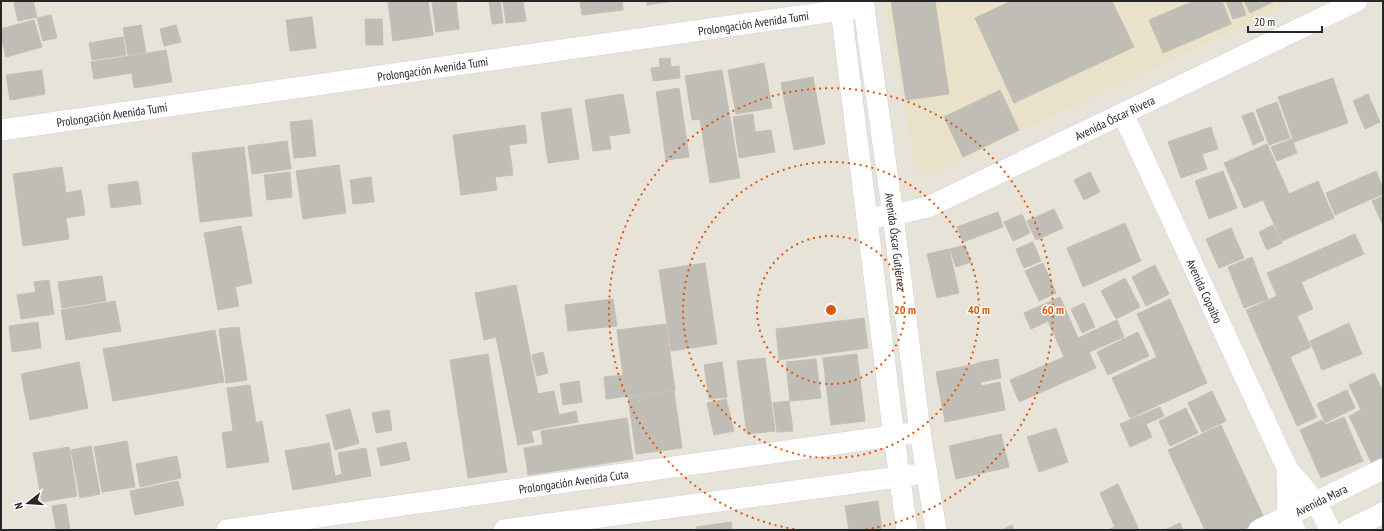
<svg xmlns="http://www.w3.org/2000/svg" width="1384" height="531" viewBox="0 0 1384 531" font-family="'PT Sans Narrow',sans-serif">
  <rect width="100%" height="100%" fill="#e8e3d9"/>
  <path fill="#e9e2c9" d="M885,1H1285L1287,5L927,176L916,170Z"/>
  <path fill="#c0bdb6" stroke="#c3bfb3" d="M24,1H33L37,17L18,21L14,3Z
    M388,1H428L433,35L393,41Z
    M432,1H456L459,29L436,32Z
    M489,1H500L503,23L492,24Z
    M503,1H523L526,21L506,23Z
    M580,1H622L623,10L582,15Z
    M647,1H668V2L647,5Z
    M891,1H935L949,94L906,100Z
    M1011,1H1112L1134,47L1014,103L975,18Z
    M1194,1H1222L1231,24L1163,53L1149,20Z
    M1226,1H1241L1246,15L1233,19Z
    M1244,1H1275L1250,13Z
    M51,15L57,38L43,41L37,18Z
    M312,17L316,48L290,51L286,20Z
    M365,19H382L383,45H366Z
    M34,20L42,47L6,57L1,37V29Z
    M141,25L146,52L128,55L123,28Z
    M176,25L181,42L164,46L160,29Z
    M123,37L126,55L92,60L89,43Z
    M166,50L172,82L134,88L132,73L94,79L91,62Z
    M670,58L671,67L679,66L680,78L653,81L651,68L660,67L659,59Z
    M764,63L772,108L736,114L728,70Z
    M42,70L45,94L10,100L6,75Z
    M722,70L740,178L710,183L700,119L692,120L685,76Z
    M813,77L825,144L794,150L781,83Z
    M1333,78L1348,123L1294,142L1278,97Z
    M679,88L689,157L666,160L656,92Z
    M1000,90L1019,130L963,157L944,117Z
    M623,94L630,133L609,136L611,149L593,151L585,100Z
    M1368,94L1380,122L1365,129L1353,101Z
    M1277,102L1290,138L1269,145L1256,110Z
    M571,108L579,159L548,163L541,113Z
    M1253,112L1264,140L1253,145L1242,116Z
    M753,114L755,132L771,130L775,152L739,158L733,117Z
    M312,120L316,156L294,158L290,122Z
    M525,125L527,143L509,145L513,175L495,177L497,190L461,195L453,135Z
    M1211,127L1218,149L1202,154L1207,169L1181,178L1168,142Z
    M1292,139L1297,153L1277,161L1271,147Z
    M287,141L291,169L252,174L248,146Z
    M1267,144L1289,194L1318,181L1334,218L1282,241L1263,200L1244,208L1224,163Z
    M244,147L252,216L200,222L192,153Z
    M339,165L346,213L303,219L296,171Z
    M62,167L66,193L81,190L85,215L66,218L69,239L23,246L13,174Z
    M1223,171L1237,208L1209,219L1195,181Z
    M1376,171L1383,188V194L1335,215L1326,193Z
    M290,172L292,197L267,200L264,175Z
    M1090,172L1100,192L1084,200L1074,180Z
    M371,177L374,202L353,204L350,180Z
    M138,181L141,204L111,208L108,185Z
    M1383,196V225L1372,201Z
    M1054,209L1063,228L1036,240L1027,221Z
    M998,212L1003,227L963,242L957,227Z
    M1022,214L1030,233L1013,241L1004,222Z
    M1125,223L1141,261L1083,287L1067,248Z
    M1273,225L1282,243L1267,250L1259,232Z
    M241,226L252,283L235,287L239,306L218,310L204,233Z
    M1231,228L1244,258L1219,268L1206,239Z
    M1355,234L1364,254L1301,282L1313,309L1297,316L1311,347L1290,357L1317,417L1297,426L1246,310L1277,296L1267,273Z
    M1033,242L1041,261L1024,268L1016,249Z
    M965,245L971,262L956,267L950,249Z
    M949,249L959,293L937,298L927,254Z
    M1252,257L1268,299L1244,308L1228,267Z
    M705,263L717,344L671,351L659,270Z
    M1043,263L1056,293L1039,301L1025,271Z
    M1155,265L1169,294L1146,306L1132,277Z
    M102,276L106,301L62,308L58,282Z
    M1125,278L1140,307L1116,319L1101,291Z
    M49,280L54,314L21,319L17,295L36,292L34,282Z
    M516,285L538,394L554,391L559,415L576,411L578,422L531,431L534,442L518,445L496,337L484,340L475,293Z
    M1060,297L1078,338L1117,320L1124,337L1089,352L1096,368L1019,402L1010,380L1064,357L1048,321L1031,329L1024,313Z
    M613,299L617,326L568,331L565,305Z
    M1170,299L1207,383L1130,418L1112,378L1157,357L1137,314Z
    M115,301L121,331L66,340L61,310Z
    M1084,303L1095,327L1082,333L1071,309Z
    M864,318L868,348L779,360L776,329Z
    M38,322L41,348L12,352L9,326Z
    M1349,323L1362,354L1322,370L1310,341Z
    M666,324L675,390L606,399L604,377L623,375L617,330Z
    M239,327L247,380L226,383L219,329Z
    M215,330L224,382L113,401L103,349Z
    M1138,332L1149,356L1108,375L1097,352Z
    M543,352L548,373L537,376L532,355Z
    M488,354L507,472L468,478L450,360Z
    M857,354L865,421L831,425L823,358Z
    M765,358L775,431L747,434L737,361Z
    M816,359L821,398L790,401L786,362Z
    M998,359L1001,378L981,382L977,363Z
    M79,362L88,408L30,420L21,374Z
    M722,362L727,397L709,399L704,365Z
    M977,364L981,386L1000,382L1005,410L945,422L936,372Z
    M1374,373L1383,391V461L1373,466L1349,416L1361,410L1349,385Z
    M579,381L582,402L563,405L560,384Z
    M250,385L256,423L262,421L269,462L227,468L222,433L233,431L227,388Z
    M1347,390L1355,408L1325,423L1317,404Z
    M674,391L682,448L636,454L628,397Z
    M1212,391L1226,421L1202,432L1188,403Z
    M726,399L734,431L714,435L707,403Z
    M789,401L793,431L777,432L773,403Z
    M1160,407L1164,416L1146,424L1152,437L1130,447L1120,424Z
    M1186,408L1198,433L1170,446L1159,421Z
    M350,409L359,443L335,450L326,415Z
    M389,410L392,430L376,433L372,413Z
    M1344,417L1363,461L1321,478L1300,430L1322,420L1325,425Z
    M627,418L633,459L528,475L524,448L543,445L541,431Z
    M1221,425L1265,520L1242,530H1205L1168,450Z
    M1056,428L1068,462L1039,472L1027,437Z
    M1001,434L1009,467L956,479L949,446Z
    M127,441L135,487L102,492L94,447Z
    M406,442L410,460L381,466L377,448Z
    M329,443L335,476L342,474L338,453L366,448L371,476L293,490L285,451Z
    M91,446L100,494L80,498L71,450Z
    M69,447L77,496L42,502L33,453Z
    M177,456L181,478L140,487L136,464Z
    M178,481L184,505L135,515L130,491Z
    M1118,484L1139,530H1108L1115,527L1100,493Z
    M878,501L882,530H849L845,506Z
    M66,504L70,530H56L52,506Z
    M731,522L732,530H696V527Z
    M1180,523L1183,530H1165Z
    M1012,525L1014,530H1002Z"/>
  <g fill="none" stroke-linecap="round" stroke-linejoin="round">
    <defs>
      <g id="minor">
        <path d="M840,1L894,437L907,530"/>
        <path id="s1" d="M863,1L893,215L920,432L936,530"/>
        <path id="s2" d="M1123,114L1287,468L1316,502L1330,530"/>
        <path id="s3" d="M1,130L842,10L864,8"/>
        <path id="s4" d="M867,218L893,215L928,207L1357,1"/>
        <path d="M1287,468L1288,516L1295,530"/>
        <path id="s5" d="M227,530L920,432"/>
        <path d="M504,530L913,475"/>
        <path id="s6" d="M1259,530L1383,469"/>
        <path d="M1348,530L1383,513"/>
      </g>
    </defs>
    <use href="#minor" stroke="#cecfdf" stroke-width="22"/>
    <use href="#minor" stroke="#fff" stroke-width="21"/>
  </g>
  <g fill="none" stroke="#de560d" stroke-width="2" stroke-dasharray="2 4">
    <circle cx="831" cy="310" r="74"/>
    <circle cx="831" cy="310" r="148"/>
    <path d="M800 530A222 222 0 1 1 862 530"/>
  </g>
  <g text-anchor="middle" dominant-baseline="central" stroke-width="3" stroke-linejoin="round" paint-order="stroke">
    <g font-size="12" fill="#262626" stroke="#fff">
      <text stroke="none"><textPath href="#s3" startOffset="760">Prolongación Avenida Tumi</textPath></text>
      <text stroke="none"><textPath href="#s3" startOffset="436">Prolongación Avenida Tumi</textPath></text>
      <text stroke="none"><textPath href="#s3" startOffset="112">Prolongación Avenida Tumi</textPath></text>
      <text stroke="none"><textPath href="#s4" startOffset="269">Avenida Óscar Rivera</textPath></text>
      <text stroke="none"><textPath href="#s1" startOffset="243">Avenida Óscar Gutiérrez</textPath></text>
      <text stroke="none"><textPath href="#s2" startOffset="195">Avenida Copaibo</textPath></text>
      <text stroke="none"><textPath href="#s5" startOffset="350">Prolongación Avenida Cuta</textPath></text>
      <text stroke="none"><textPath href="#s6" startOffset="69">Avenida Mara</textPath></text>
    </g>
  </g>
  <circle cx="831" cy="310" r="6" fill="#de560d" stroke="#fff" stroke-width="2"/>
  <g font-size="12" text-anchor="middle" font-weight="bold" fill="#de560d" stroke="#fff" stroke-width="3" stroke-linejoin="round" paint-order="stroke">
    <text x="905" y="314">20 m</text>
    <text x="979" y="314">40 m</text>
    <text x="1053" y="314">60 m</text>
  </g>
  <rect width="1384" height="531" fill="none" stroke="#262626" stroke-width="4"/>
  <g transform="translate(28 503) rotate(253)" stroke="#ffffff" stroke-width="3" paint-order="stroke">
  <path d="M0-3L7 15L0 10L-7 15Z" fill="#262626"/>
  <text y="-6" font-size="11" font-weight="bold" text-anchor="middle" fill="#262626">N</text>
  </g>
  <path d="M1248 26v6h74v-6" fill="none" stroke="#262626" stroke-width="2"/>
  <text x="1254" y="26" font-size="12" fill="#262626" stroke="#ffffff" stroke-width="3" paint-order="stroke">20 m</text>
</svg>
